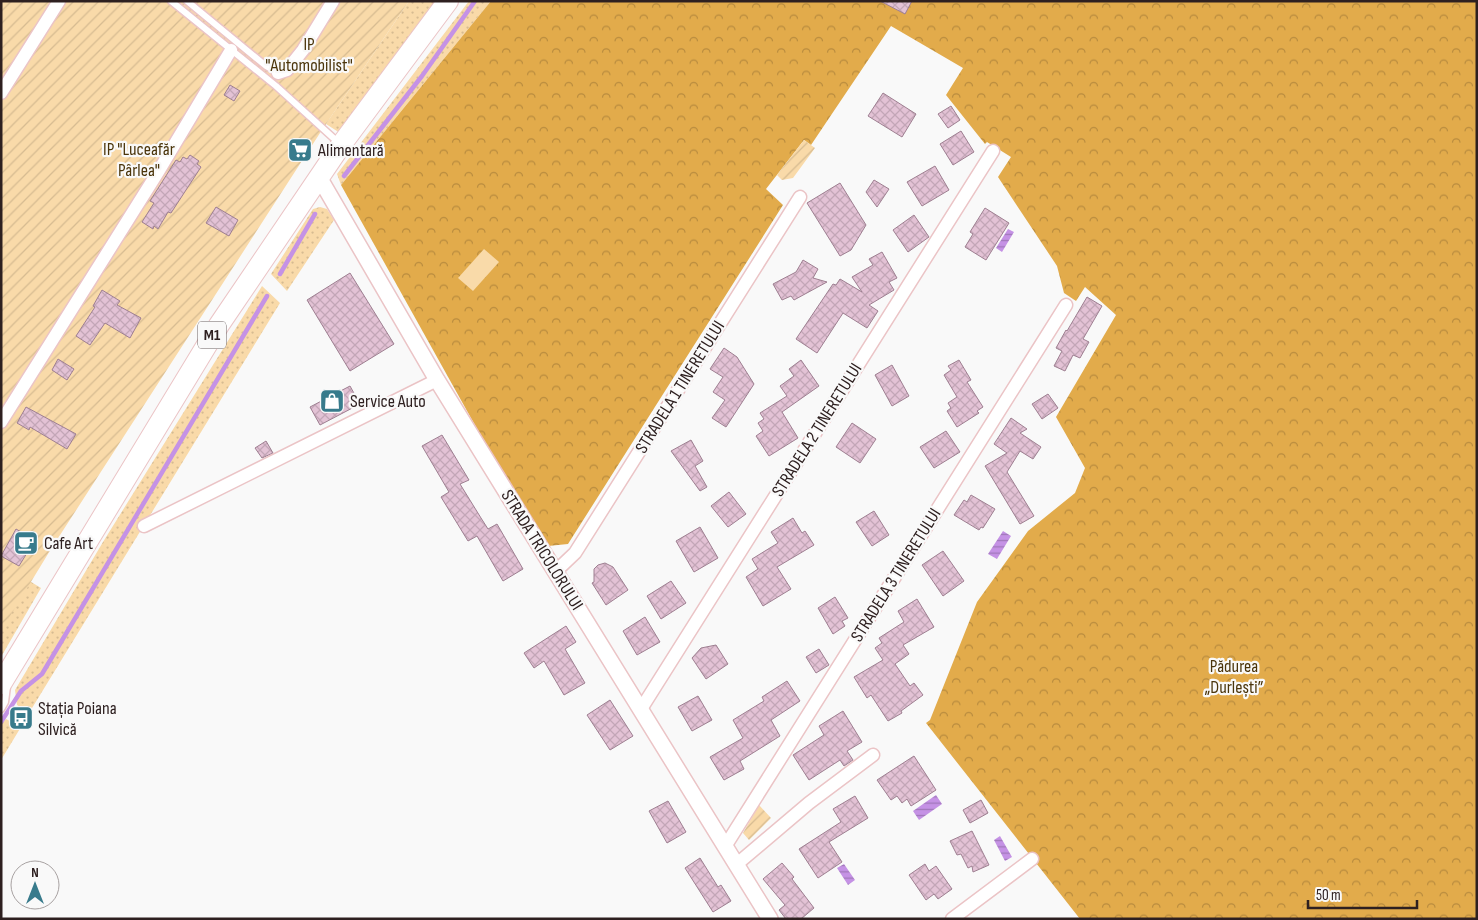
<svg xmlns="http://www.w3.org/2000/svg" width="1478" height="920" viewBox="0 0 1478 920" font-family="'Sofia Sans Condensed',sans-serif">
  <defs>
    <pattern id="grass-dots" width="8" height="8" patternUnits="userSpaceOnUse" patternTransform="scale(1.25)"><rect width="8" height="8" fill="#f9daa9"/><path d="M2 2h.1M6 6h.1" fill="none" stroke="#d6bb91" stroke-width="1.8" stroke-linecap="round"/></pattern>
    <pattern id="forest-crowns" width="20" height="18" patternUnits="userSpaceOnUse" patternTransform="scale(1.25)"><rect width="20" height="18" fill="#e2ab4b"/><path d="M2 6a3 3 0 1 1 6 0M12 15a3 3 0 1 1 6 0" fill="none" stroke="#b88b3e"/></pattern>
    <pattern id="garden-furrows" width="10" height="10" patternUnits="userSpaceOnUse" patternTransform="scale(1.25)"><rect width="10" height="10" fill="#f9daa9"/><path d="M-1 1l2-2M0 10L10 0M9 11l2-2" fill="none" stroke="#d6bb91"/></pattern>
    <pattern id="water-rules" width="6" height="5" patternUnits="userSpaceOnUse" patternTransform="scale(1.25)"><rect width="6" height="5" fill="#c592e5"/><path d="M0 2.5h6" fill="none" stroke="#a077b9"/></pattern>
    <pattern id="building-cross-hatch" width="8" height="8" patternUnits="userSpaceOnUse" patternTransform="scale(1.25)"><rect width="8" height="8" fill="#e3c2d5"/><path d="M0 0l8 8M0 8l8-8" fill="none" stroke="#c3a6b7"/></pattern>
  </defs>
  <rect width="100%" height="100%" fill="#f9f9f9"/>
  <path fill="url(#grass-dots)" d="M409,1H438L340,133L326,124Z
    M469,1H491L341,185L337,174Z
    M320,207L327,209L334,220L287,291L271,274L313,209Z
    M262,286L280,303L29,713L17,705L15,690L103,542Z
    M23,577L41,588L1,657V612Z
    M6,719L21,727L1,760V724Z"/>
  <path fill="url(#forest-crowns)" d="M491,1H1477V919H1080L926,723L930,720L977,602L1028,531L1075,493L1085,468L1056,417L1116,315L1085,287L1076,301L1064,293L1057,266L998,177L1011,157L987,142L985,144L946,95L963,68L891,26L811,145L804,140L766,189L783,205L568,544L548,546L510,488L341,185Z"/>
  <path fill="url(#garden-furrows)" d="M1,1H409L320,133L51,549L1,631Z
    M804,140L815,148L793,178L782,180L777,175Z
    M759,805L771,818L749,840L743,833Z"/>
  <path fill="#f9daa9" d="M484,249L499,262L473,291L458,278Z"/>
  <path fill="url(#water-rules)" d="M1008,229L1014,232L1002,252L996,248Z
    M1003,531L1011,536L997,559L988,554Z
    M936,795L942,804L919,820L913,811Z
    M1000,836L1012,857L1005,861L994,840Z
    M844,864L855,880L848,885L837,868Z"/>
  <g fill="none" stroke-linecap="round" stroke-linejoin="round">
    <path stroke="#c592e5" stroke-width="4.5" d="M344,176L422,76L475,1
      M280,274L315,214
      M1,722L21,691L42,674L267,296"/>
  </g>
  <path fill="url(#building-cross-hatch)" stroke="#9e7f91" d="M880,1H912L905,14Z
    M230,85L240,91L234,101L224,95Z
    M883,93L916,114L902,137L868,116Z
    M951,106L960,120L948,128L938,114Z
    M961,131L974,152L953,165L940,144Z
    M190,155L199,161L197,164L201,167L171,213L168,212L158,229L154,226L153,229L142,222L154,203L150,201L176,160L180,162L183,157L187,159Z
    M935,166L949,190L922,206L907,182Z
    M874,180L889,189L877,207L866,192Z
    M840,183L866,225L851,250L840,256L807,203Z
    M216,207L238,220L229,236L206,223Z
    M985,208L1009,223L986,260L965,247L973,234L970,232Z
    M914,215L929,237L908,252L893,230Z
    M882,252L897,278L889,282L894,290L869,305L878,311L867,328L843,313L817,353L796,339L833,284L836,285L840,279L862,292L852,277L873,265L869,259Z
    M803,260L818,269L813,278L827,282L794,300L791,296L782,300L773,284L796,272Z
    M350,273L394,344L350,371L307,300Z
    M102,290L120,301L117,305L141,318L130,338L105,323L90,345L76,336L95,307L93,306Z
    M1087,297L1102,306L1083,339L1089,342L1080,358L1073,355L1065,371L1054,366L1062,351L1056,348L1066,330L1067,331Z
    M724,348L737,357L754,384L726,427L712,418L725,400L713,392L723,377L710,369Z
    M58,359L74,369L67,380L52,370Z
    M801,360L819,386L782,412L798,438L769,456L756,436L763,431L758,423L764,419L760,413L787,396L780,386L794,376L789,369Z
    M959,360L971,380L967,382L983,407L977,411L979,413L957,427L947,411L951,408L948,403L957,397L944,375L951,370L948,366Z
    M892,365L909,396L892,406L875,375Z
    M350,386L360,404L320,425L310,407Z
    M1048,394L1058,408L1042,419L1032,404Z
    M26,407L76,434L67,449L30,427L29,430L17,423Z
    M1011,418L1027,429L1020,433L1041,447L1033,459L1020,451L1007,472L1034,516L1020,524L985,466L1007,453L994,444Z
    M852,423L876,439L860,463L836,447Z
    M946,431L960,452L934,468L920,447Z
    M442,435L469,480L460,484L481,518L488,529L497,524L523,569L503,581L477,536L468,541L441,497L449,492L422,446Z
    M691,440L703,461L695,466L707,487L700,491L671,451Z
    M266,441L273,453L262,458L255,448Z
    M729,492L746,514L728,527L711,506Z
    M971,495L995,509L983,528L981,527L979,530L954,515L964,500L967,502Z
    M874,511L889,535L872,546L856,522Z
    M793,518L802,533L805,531L814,545L777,567L791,589L763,606L746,577L758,569L752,559L778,543L771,532Z
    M700,527L718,558L694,572L676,541Z
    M16,529L35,540L19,566L1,556Z
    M943,551L964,581L943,596L922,565Z
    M605,563L613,567L628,590L606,605L592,583L594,582V569L598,565Z
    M671,581L686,603L661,619L647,596Z
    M835,597L848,618L842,621L845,626L833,634L818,608Z
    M917,599L934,627L903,645L909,654L895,664L910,686L914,683L923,695L901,711L902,713L888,721L871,695L867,698L854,677L883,660L875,648L882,643L879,638L904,622L898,611Z
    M645,617L660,642L637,655L623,631Z
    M566,626L576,642L565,649L585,683L564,695L544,661L534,668L524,653Z
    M716,645L728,664L706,679L692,658L701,648Z
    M819,649L829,665L816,673L806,657Z
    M787,681L800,701L771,720L780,736L740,761L744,769L724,780L710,757L743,738L733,720L764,701L762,697Z
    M698,696L712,720L692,731L678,707Z
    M610,700L633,736L610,750L587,715Z
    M843,711L862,742L847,751L853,760L844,766L840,760L809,780L793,755L824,735L819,726Z
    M914,756L936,790L911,806L907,799L902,803L897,796L891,800L877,780Z
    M855,796L868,818L829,842L842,862L818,878L799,849L841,822L833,809Z
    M981,800L988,813L970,823L963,810Z
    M668,801L686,832L667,843L649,811Z
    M972,831L989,865L973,872L972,866L968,868L961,854L957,855L950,841Z
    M700,858L718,887L721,885L731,901L713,912L685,868Z
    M782,863L794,877L792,879L814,908L801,919H786L779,910L785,905L763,879Z
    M925,864L929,871L936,866L952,889L938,899L934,894L926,900L909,875Z"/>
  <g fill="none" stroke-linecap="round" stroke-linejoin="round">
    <defs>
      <path id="service" d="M171,1L276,86L340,144
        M187,1L266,66L278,73
        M1,709L5,702L7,686"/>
      <path id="minor" d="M278,73L287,70L303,50L333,1
        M1,93L59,1
        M1,422L158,172L231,50
        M144,526L437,380
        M555,572L575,553L800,197
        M641,709L993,151
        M726,845L1066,305
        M737,864L809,803L873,755
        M952,919L1032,859"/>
      <path id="tertiary" d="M319,177L437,380L770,919"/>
      <path id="trunk" d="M1,684L219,325L341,145L448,1"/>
    </defs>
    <use href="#service" stroke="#ebc4c6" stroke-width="9"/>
    <use href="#minor" stroke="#ebc4c6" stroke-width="15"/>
    <use href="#tertiary" stroke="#ebc4c6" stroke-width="18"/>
    <use href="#trunk" stroke="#ebc4c6" stroke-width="22"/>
    <use href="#service" stroke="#fff" stroke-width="6"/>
    <use href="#minor" stroke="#fff" stroke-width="12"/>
    <use href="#tertiary" stroke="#fff" stroke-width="15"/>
    <use href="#trunk" stroke="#fff" stroke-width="20"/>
  </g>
  <defs>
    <symbol id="supermarket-square" viewBox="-11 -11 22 22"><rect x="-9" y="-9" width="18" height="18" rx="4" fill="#387b8c" stroke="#f9f9f9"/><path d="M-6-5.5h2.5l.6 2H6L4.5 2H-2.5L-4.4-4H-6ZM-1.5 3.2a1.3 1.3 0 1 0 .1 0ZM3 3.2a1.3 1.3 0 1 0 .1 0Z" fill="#fff"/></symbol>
    <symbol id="shop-square" viewBox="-11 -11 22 22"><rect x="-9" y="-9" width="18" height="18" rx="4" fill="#387b8c" stroke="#f9f9f9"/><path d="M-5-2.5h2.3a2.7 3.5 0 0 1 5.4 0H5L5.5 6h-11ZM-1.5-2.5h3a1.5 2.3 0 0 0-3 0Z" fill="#fff"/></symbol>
    <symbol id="cafe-square" viewBox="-11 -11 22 22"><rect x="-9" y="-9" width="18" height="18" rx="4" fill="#387b8c" stroke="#f9f9f9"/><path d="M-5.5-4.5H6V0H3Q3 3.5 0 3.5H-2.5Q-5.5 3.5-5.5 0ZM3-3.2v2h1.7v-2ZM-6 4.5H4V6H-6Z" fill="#fff"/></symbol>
    <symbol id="bus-square" viewBox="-11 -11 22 22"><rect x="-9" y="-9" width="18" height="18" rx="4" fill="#387b8c" stroke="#f9f9f9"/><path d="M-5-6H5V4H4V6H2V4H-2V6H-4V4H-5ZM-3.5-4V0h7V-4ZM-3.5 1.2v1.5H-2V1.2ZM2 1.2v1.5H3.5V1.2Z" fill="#fff"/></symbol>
  </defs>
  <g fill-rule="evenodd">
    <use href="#supermarket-square" x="286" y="136" width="28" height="28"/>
    <use href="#shop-square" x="318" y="387" width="28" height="28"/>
    <use href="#cafe-square" x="12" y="529" width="28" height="28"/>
    <use href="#bus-square" x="7" y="704" width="28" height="28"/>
  </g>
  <g text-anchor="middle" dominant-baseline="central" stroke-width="4.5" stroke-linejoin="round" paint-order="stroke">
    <rect fill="#f9f9f9" stroke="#6b6161" stroke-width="1" x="198" y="321.5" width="28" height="27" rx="4"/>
    <g font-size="16" font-weight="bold" fill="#2e2020">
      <text x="212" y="335">M1</text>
    </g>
    <g font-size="18" fill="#4b350b" stroke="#f9f9f9">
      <text x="309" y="44">IP<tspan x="309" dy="21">"Automobilist"</tspan></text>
      <text x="139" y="149">IP "Luceafăr<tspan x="139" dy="21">Pârlea"</tspan></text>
      <text x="1234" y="666">Pădurea<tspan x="1234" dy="21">„Durlești”</tspan></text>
    </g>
    <g font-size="18" fill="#2e2020" stroke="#f9f9f9" text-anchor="start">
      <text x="318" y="150">Alimentară</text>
      <text x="350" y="401">Service Auto</text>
      <text x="44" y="543">Cafe Art</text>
      <text x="38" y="708">Stația Poiana<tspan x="38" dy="21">Silvică</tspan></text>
    </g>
    <g font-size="18" fill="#2e2020" stroke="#f9f9f9">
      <text transform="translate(680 387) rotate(-58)">STRADELA 1 TINERETULUI</text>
      <text transform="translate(817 430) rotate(-58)">STRADELA 2 TINERETULUI</text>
      <text transform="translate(542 550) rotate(58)">STRADA TRICOLORULUI</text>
      <text transform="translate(896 575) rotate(-58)">STRADELA 3 TINERETULUI</text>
    </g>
  </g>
  <rect width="1478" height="920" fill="none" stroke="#2e2020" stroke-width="5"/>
  <g transform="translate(35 885)"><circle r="24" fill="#f9f9f9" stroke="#a8a2a2"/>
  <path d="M0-4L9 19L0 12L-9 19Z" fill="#387b8c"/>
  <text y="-8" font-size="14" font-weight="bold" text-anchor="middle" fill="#2e2020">N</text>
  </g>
  <path d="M1308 900v8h109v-8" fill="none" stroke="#2e2020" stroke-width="2.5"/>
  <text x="1316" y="900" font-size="15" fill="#2e2020" stroke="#f9f9f9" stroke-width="4" paint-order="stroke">50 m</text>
</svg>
